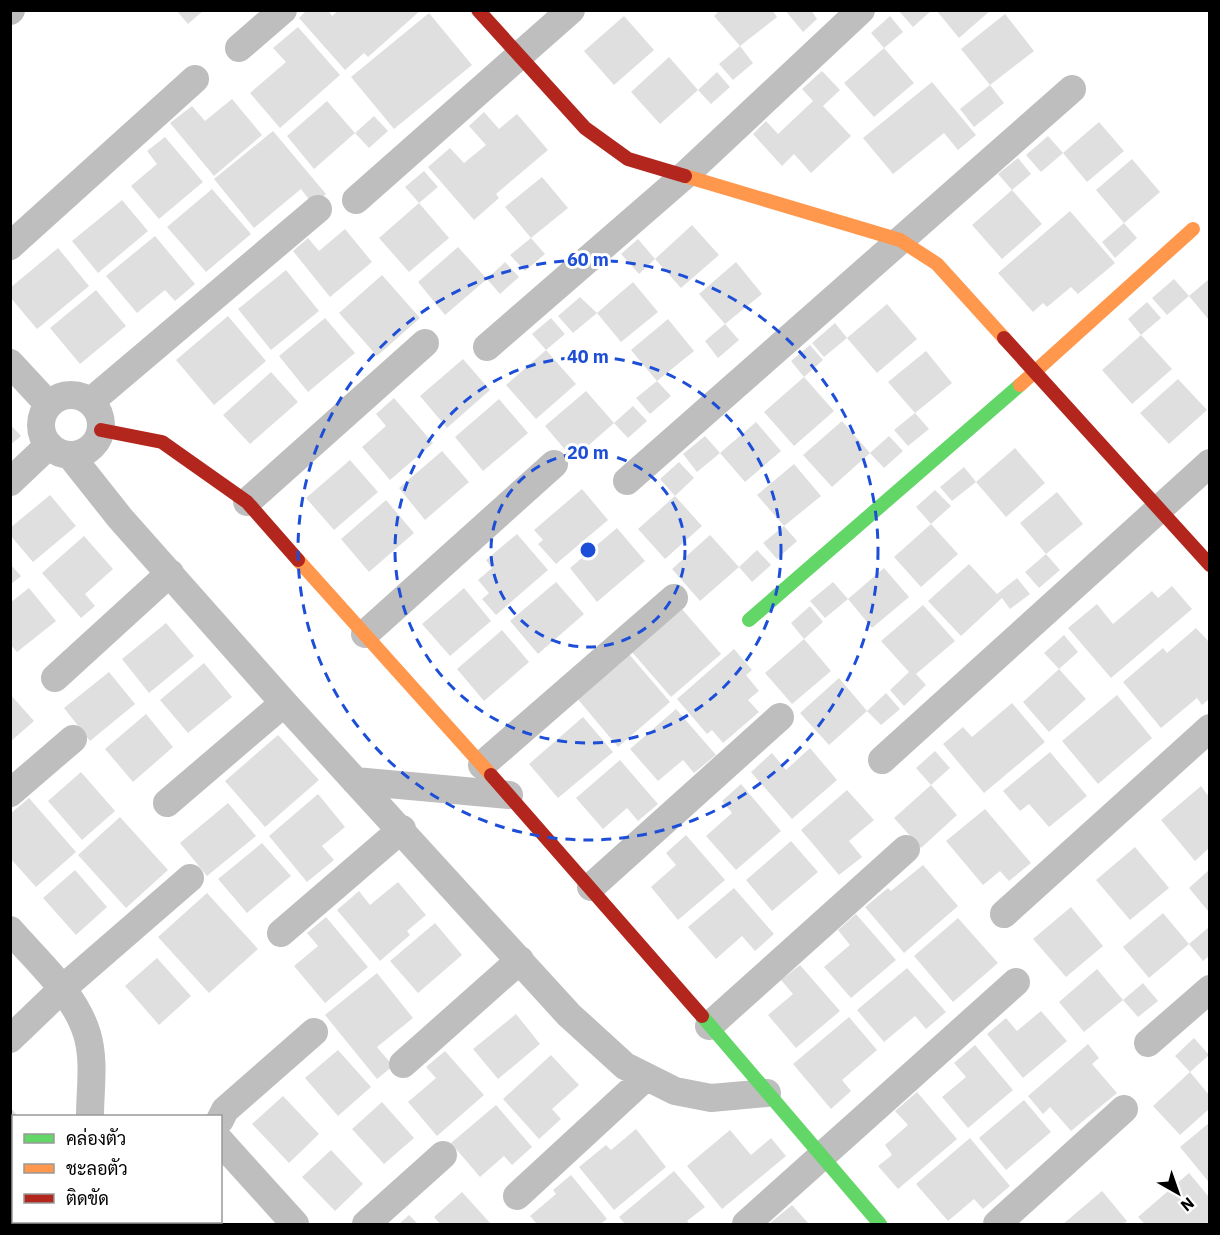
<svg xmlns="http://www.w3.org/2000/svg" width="1220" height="1235" viewBox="0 0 1220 1235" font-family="'IBM Plex Sans',Sarabun,sans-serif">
  <rect width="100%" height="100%" fill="#fff"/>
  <path fill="#dfdfdf" d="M176,10H204L188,24Z
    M307,10H328L332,16L339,10H421L368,57L364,53L345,70L299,18Z
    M720,10H772L777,17L740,46L714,16Z
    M785,10H811L817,19L803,32Z
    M898,10H932L913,27Z
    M936,10H991L959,38Z
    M429,13L472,65L394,129L351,77Z
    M1005,14L1034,51L990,85L961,49Z
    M624,16L654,50L614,85L584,51Z
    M890,16L903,32L884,48L871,33Z
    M298,27L340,75L280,128L250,93L286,62L273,48Z
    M740,46L753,63L733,80L719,64Z
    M884,48L914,83L874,117L844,83Z
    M669,57L698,90L660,124L631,92Z
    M822,71L840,90L823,106L851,136L811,173L794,154L782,166L753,134L766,121L778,134L813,101L802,89Z
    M717,72L730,87L711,104L698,90Z
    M932,82L976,135L958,150L944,133L893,174L863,138Z
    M990,85L1004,103L974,127L960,109Z
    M232,99L262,135L214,176L170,123L192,106L205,121Z
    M327,101L355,133L314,169L287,136Z
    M484,112L499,129L517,114L548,150L496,194L499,198L474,220L428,167L450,148L464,163L486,145L469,126Z
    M374,116L388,131L369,148L355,133Z
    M1099,122L1124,151L1087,182L1063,153Z
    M273,131L326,194L313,205L301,189L254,228L214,179Z
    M1048,136L1063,153L1041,172L1026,155Z
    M165,137L203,182L159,219L131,186L157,164L147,151Z
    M1018,158L1031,174L1012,190L998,174Z
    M1132,159L1160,192L1124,223L1096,190Z
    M424,171L438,187L419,203L405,187Z
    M542,177L568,208L531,238L505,207Z
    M212,189L251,234L206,272L167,227Z
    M1012,190L1042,224L1002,259L972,225Z
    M122,200L148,231L98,273L72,241Z
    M419,203L449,238L409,272L379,238Z
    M1070,211L1115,263L1078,294L1071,287L1047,307L1043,303L1033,312L998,273Z
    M1124,223L1137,238L1115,258L1102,242Z
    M692,225L719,255L681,288L655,259Z
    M345,229L372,262L330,297L293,251L308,238L319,251Z
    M155,236L195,284L175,301L165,290L137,313L106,276Z
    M531,238L545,254L525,271L510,255Z
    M638,239L655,259L639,274L621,254Z
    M458,247L487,279L445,315L418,282Z
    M58,248L89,286L37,329L10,297V288Z
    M505,262L519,277L500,294L487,279Z
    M736,262L762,294L725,324L699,294Z
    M286,270L319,311L271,350L238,309Z
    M382,275L420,318L377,356L339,313Z
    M1174,279L1189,296L1167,315L1152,298Z
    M1209,279V320L1189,296Z
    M633,282L658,312L621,342L597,313Z
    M96,290L126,326L80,364L50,328Z
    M580,297L597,313L573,333L558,316Z
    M1147,302L1161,318L1141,335L1128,319Z
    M887,304L917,339L877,373L847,338Z
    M228,316L266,361L214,405L176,360Z
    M325,318L355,353L308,392L279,356Z
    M551,318L565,334L546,350L532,334Z
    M668,319L694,351L657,381L631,350Z
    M835,323L847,338L824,357L812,343Z
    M725,324L739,340L718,358L705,341Z
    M1141,335L1172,369L1132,404L1102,370Z
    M810,345L823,360L804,377L791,361Z
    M546,350L576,384L536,419L506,385Z
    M926,351L952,383L915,413L888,382Z
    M463,359L490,390L447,428L420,396Z
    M271,372L298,402L250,444L223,415Z
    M804,377L834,411L794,446L764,412Z
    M1178,379L1207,410L1169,444L1140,413Z
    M657,381L671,396L650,414L636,398Z
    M586,391L614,423L573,459L545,426Z
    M394,398L433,443L390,480L362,447L386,426L376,414Z
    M499,399L528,433L483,471L455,437Z
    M633,406L647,421L628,438L614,423Z
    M915,413L929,429L908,446L894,430Z
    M842,421L870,453L832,487L803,455Z
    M756,422L781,451L745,482L720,453Z
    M10,424L21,436L10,445Z
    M705,436L720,453L697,472L683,454Z
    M889,436L903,451L884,468L870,453Z
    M1015,448L1045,483L1006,517L976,482Z
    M442,451L469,482L425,520L399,488Z
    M350,460L378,492L334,530L306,498Z
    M679,462L694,478L675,496L660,479Z
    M794,464L821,496L784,526L757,495Z
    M964,467L976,482L952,501L940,487Z
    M582,489L608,520L556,564L538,544L543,540L534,530Z
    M935,490L951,506L931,524L916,507Z
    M1057,492L1083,524L1046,554L1020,523Z
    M50,495L76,526L33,562L10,535V528Z
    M675,496L702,526L665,559L638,529Z
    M386,500L414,533L369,572L341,539Z
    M931,524L958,554L921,587L894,557Z
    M784,526L797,541L777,559L763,543Z
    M617,528L645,561L597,602L570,568Z
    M517,534L548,570L496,615L482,599L489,593L478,580L492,568L486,560Z
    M710,535L739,567L700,601L672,569Z
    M84,536L113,569L85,594L95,606L81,618L42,573Z
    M757,550L771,565L752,582L739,567Z
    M1046,554L1060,570L1039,588L1025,572Z
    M10,564L21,576L10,585Z
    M969,564L997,594L1017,578L1030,594L1010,609L1002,598L961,636L928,601Z
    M884,568L909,597L872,628L848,599Z
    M556,582L584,614L538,654L510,621Z
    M833,582L848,599L825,618L810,601Z
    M1172,586L1192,609L1111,678L1068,628L1097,604L1113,624L1152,591L1158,598Z
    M29,588L56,621L17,652L10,644V603Z
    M464,588L491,621L450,656L422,624Z
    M923,605L955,641L916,674L926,685L904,706L890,690L909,672L881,641Z
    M810,606L823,622L804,639L791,623Z
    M682,609L721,654L671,697L632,652Z
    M166,623L194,656L149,693L122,659Z
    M1196,628L1209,642V699L1202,705L1197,698L1161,728L1123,682L1163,648L1167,653Z
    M502,630L529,662L484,701L457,669Z
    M1064,635L1078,652L1059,669L1044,653Z
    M804,639L831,671L792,704L765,673Z
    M734,649L752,670L746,675L759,691L748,700L759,712L723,743L712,730L707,734L677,699Z
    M628,653L670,702L618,747L576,697Z
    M204,663L232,697L188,733L160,700Z
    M1059,669L1086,699L1049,732L1023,702Z
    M109,672L135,704L90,741L64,708Z
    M839,678L867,711L829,745L800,713Z
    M886,693L900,709L881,725L867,711Z
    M10,694L34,721L10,742Z
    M1117,695L1152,738L1098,784L1062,741Z
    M1012,703L1045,742L984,793L943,744L963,727L972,737Z
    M676,709L716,755L694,773L683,760L658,781L630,749Z
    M146,714L173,747L133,782L105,749Z
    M583,717L613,752L558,798L529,764Z
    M278,735L319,780L265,827L225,781Z
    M810,748L837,780L792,819L751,772L772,753L786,770Z
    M935,751L950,768L931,785L916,768Z
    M1050,752L1087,796L1049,827L1029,804L1020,811L1003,791Z
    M620,760L658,804L638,821L627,808L603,829L576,798Z
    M81,772L115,811L82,840L48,801Z
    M741,784L781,831L736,870L706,836L732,813L722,801Z
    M931,785L957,815L921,848L894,818Z
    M1201,786L1209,797V848L1195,861L1161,820Z
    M847,790L874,820L849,841L862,857L839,875L801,830Z
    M318,794L345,827L322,846L334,860L307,882L269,836Z
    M29,798L76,852L36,887L10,858V814Z
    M228,803L256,836L207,876L180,843Z
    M985,809L1031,863L1009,881L1000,871L983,885L946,841Z
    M120,817L168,870L126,908L78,855Z
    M686,835L725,880L678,920L651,887L676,865L666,853Z
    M791,841L818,872L772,911L746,880Z
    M262,843L291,876L247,913L218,879Z
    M1135,847L1169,888L1130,920L1096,880Z
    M923,865L958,906L904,953L865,907L888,888L891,891Z
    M75,870L107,907L76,935L43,898Z
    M1209,870V912L1189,888Z
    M398,882L426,915L407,931L410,935L380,961L337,910L359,891L370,905Z
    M734,888L774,934L755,951L742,936L716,959L688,927Z
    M207,893L258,949L209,993L158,937Z
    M1071,907L1103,946L1066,977L1033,939Z
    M1163,913L1189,944L1149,978L1123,947Z
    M856,914L896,960L851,998L824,967L850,945L838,930Z
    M326,917L368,967L325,1003L294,966L318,946L307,933Z
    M958,918L998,963L953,1002L914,956Z
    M435,923L462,955L418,993L390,961Z
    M1209,927V956L1203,961L1189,944Z
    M157,958L191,996L159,1025L125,986Z
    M800,965L840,1011L796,1048L768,1015L793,994L781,980Z
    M907,968L946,1012L926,1029L915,1016L884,1042L857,1010Z
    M1097,969L1123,1000L1084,1032L1059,1002Z
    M377,973L413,1018L377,1047L393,1066L377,1079L325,1015Z
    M1143,983L1158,1001L1138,1017L1123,1000Z
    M1041,1011L1067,1041L1023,1078L987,1034L1006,1018L1017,1031Z
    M516,1014L540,1044L498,1079L473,1049Z
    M849,1017L877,1050L842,1080L851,1091L831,1109L793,1064Z
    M1194,1038L1209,1055L1190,1072L1175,1056Z
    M1088,1044L1099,1058L1092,1064L1117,1093L1071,1131L1050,1107L1043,1114L1028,1096Z
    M975,1045L1013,1090L968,1128L942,1097L966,1077L954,1063Z
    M338,1050L371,1087L338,1116L305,1078Z
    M445,1051L484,1095L437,1136L408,1102L436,1078L426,1067Z
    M551,1055L579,1085L552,1109L561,1119L539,1139L503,1099Z
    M1190,1072L1209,1095V1109L1180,1135L1153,1106Z
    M917,1092L957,1139L898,1189L878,1166L892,1155L885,1145L908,1125L895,1111Z
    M283,1096L319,1134L289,1163L252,1124Z
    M1024,1100L1051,1132L1006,1170L979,1138Z
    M382,1102L414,1138L384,1164L352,1129Z
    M496,1105L532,1147L512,1165L504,1156L480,1177L451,1143Z
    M10,1107L18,1116H14V1156L10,1158Z
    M1209,1123V1179L1208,1181L1180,1147Z
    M636,1129L666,1167L614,1210L579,1167L606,1145L611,1150Z
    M730,1130L751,1155L771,1138L786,1156L722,1209L687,1166Z
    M970,1138L1010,1186L983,1209L974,1199L948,1221L916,1184Z
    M331,1150L363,1184L335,1211L302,1177Z
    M674,1171L705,1207L687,1221L690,1224H625L619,1217Z
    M1189,1173L1209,1197V1221L1206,1224H1145L1138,1217Z
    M571,1175L607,1219L600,1224H537L530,1216L556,1194L553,1190Z
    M1102,1191L1127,1221L1123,1224H1063Z
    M462,1192L491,1224H440L434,1217Z
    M10,1203L14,1207V1222H26L29,1224H10Z
    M792,1205L809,1224H769Z
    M409,1215L418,1224H399Z"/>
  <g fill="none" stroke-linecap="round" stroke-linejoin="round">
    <path stroke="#bebebe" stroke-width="28" d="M10,11L11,10
      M239,48L283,10
      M356,200L571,10
      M10,246L195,79
      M487,347L684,176L861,10
      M10,363L49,405
      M41 425a30 30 0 1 1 60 0a30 30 0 1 1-60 0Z
      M90,402L318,209
      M70,455L120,518L284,703L569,1015L625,1066L675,1091L711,1098L767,1093
      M627,481L1072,89
      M10,482L49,445
      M247,502L425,343
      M365,634L554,464
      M55,678L170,573
      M882,760L1210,463
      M482,765L674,598
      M355,781L509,795
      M10,793L73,739
      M167,803L284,703
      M591,887L780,717
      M1004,914L1210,728
      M10,930C37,961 75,994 87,1034C95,1060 90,1090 90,1116
      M281,933L402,829
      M709,1026L906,849
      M10,1039L62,989L190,878
      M1148,1043L1210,989
      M403,1064L520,960
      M220,1120L225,1110L314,1032
      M220,1141L295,1224
      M517,1196L646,1077
      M87,1224L90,1222
      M366,1224L443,1155
      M746,1224L1016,982
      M997,1224L1124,1109"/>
    <path stroke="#63d668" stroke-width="14" d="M749,620L1020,385
      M702,1016L880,1224"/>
    <path stroke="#ff974d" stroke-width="14" d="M685,176L900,240L937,264L1004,338
      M1020,385L1193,229
      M298,560L491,775"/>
    <path stroke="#b3261e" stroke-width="14" d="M478,10L585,128L628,159L685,176
      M1004,338L1210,565
      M101,430L162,442L247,502L298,560
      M491,775L702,1016"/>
  </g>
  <g fill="none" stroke="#1d4ed8" stroke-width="3" stroke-dasharray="10 8">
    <circle cx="588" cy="550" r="97"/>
    <circle cx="588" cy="550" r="193"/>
    <circle cx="588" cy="550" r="290"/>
  </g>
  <circle cx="588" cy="550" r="9" fill="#1d4ed8" stroke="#fff" stroke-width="3"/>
  <g font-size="18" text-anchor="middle" font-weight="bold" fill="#1d4ed8" stroke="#fff" stroke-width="6" stroke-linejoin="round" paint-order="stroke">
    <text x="588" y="266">60 m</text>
    <text x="588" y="363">40 m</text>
    <text x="588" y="459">20 m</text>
  </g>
  <rect width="1220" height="1235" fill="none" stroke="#000000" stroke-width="24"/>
  <rect x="12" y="1115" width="210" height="108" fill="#ffffff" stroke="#999999" stroke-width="1.5"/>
  <rect x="24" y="1134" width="30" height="9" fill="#63d668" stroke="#999999" stroke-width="1.5"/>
  <text x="66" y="1145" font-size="18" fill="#000000">คล่องตัว</text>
  <rect x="24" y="1164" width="30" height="9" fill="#ff974d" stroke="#999999" stroke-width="1.5"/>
  <text x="66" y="1175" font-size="18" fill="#000000">ชะลอตัว</text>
  <rect x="24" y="1194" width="30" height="9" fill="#b3261e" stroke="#999999" stroke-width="1.5"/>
  <text x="66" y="1205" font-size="18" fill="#000000">ติดขัด</text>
  <g transform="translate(1178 1193) rotate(140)" stroke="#ffffff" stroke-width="4.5" paint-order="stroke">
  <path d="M0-4.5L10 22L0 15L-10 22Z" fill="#000000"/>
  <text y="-9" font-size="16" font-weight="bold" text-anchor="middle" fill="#000000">N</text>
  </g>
</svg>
